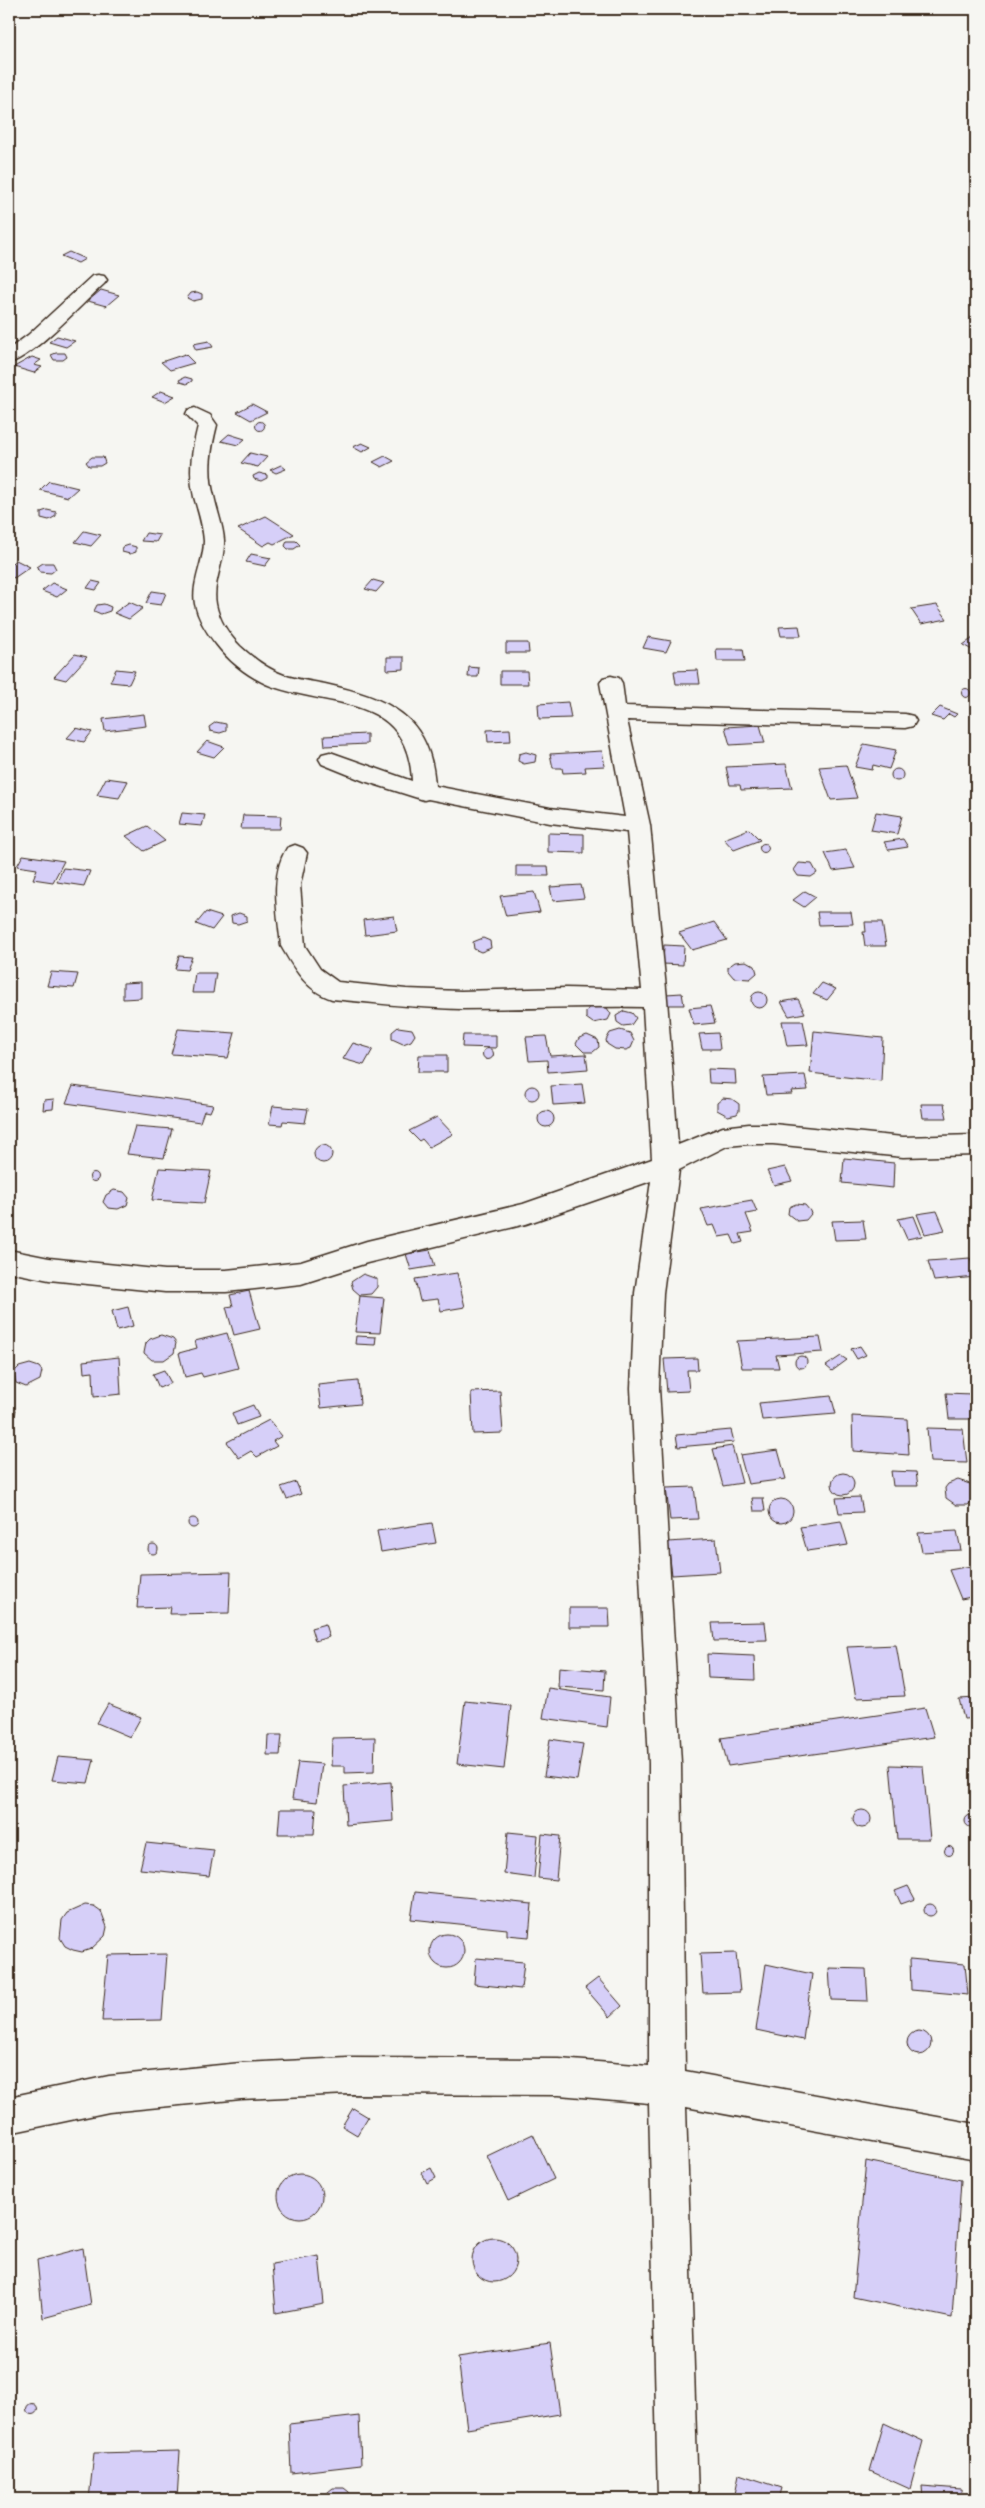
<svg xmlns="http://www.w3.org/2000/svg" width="985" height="2508" viewBox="0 0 985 2508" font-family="Dekko,sans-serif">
  <rect width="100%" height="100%" fill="#f6f6f2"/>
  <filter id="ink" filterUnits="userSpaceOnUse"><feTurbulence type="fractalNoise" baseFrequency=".02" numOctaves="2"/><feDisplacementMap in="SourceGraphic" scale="10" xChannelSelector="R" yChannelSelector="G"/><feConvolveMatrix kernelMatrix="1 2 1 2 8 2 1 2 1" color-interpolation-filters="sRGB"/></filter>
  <g filter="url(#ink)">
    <path fill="#d6cff8" stroke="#3b2a1e" d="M69,252L85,259L78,263L61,256Z
      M101,290L119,295L106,306L88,301Z
      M197,292L202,294V299L193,301L187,298L191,293Z
      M57,336L75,341L66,347L49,342Z
      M209,341L213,347L196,350L193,344Z
      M56,353H65L67,357L63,360H54L51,355Z
      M185,354L194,363L170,370L161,362Z
      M32,357L41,360L34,365L42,367L34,373L14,367Z
      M185,377L192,379V381L187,384L180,382L179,380Z
      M161,391L175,396L165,402L152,397Z
      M252,404L267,412L251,420L237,412Z
      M255.5 426a4.5 4.5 0 1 1 9 0a4.5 4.5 0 1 1-9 0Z
      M229,434L245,439L238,445L221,441Z
      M362,443L371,447L362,452L353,447Z
      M250,453L267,457L258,467L241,463Z
      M385,456L394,461L382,467L373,462Z
      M92,457H103L105,463L100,466H89L86,462Z
      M281,465L286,469L276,473L270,470Z
      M259,473L267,475V478L261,481L254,479L253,476Z
      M49,481L78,488L68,497L40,490Z
      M47,510L56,512V516L49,520L41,518V512Z
      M266,516L294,534L274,544L270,542L263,546L238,529Z
      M84,531L101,535L91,546L75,542Z
      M146,533L160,535L156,542L141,541Z
      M287,541H296L300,545L294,549H288L285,546Z
      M129,545L136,547V552L130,554L122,552L123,547Z
      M251,554L271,558L265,566L246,562Z
      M16,560L30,567L14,578L9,575V565Z
      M43,563H53L56,569L51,573L40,572L37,567Z
      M373,580L384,583L376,592L365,589Z
      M92,581L101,583L96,590L87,588Z
      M52,583L67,589L57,597L42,591Z
      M152,591L166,593L161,605L146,603Z
      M129,602L143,608L129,619L114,613Z
      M104,604L111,607L110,611L101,614L94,611L97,605Z
      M937,605L947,619L921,624L911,609Z
      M799,626L801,636H781L779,627Z
      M976,636V649L974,651L963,645Z
      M648,637L671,641L666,652L643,648Z
      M506,643H528L529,653H506Z
      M716,649H743L745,661H717Z
      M75,654L87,657L66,680L54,677Z
      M387,657H404V669L387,670Z
      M469,667L479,668L478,677H468Z
      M116,669L135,671L129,684L110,682Z
      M698,670L700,684H676L674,671Z
      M500,671H527L528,684H500Z
      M961.5 693a4.5 4.5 0 1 1 9 0a4.5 4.5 0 1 1-9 0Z
      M568,702L571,718L539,719L538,704Z
      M940,707L957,714L954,717L949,714L943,720L931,716Z
      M144,714L146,726L105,731L103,719Z
      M216,722L226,724V731L220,733L210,731L209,727Z
      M760,725L765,743L730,745L725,727Z
      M76,728L92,732L84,742L67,738Z
      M510,729L511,741L488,742L487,730Z
      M367,734V744L325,746L324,736Z
      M207,741L224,747L214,757L197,752Z
      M864,744L896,750L889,769L873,765L872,770L855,767Z
      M602,751L605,766L585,767L586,772L563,773L562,768H553L550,754Z
      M526,752L536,755L535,762L524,764L518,761L519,754Z
      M786,764L792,788L741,790L740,785H730L726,767Z
      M846,765L857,798L831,800L819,767Z
      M891 775a6 6 0 1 1 12 0a6 6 0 1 1-12 0Z
      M106,778L128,781L119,798L97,795Z
      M876,812L902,816L897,834L871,830Z
      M182,813L205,815L202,826L179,824Z
      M243,815L281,816L280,829H241Z
      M147,826L165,841L144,851L126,836Z
      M749,829L760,840L734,850L724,839Z
      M548,833L584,834V853L548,852Z
      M903,839L908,847L889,850L884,842Z
      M759.5 848a4.5 4.5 0 1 1 9 0a4.5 4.5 0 1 1-9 0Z
      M846,850L855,868L833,871L825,853Z
      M23,855L64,861L53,882L33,879L37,869L17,866Z
      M799,863L812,864L817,873L811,877L798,876L794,870Z
      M516,866H548L549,876H516Z
      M63,868L90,871L84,886L57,882Z
      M581,885L584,898L553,901L550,887Z
      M805,891L816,897L804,907L793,900Z
      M534,892L540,912L506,916L500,896Z
      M206,912L222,917L212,930L196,924Z
      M817,912H851L853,924L819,925Z
      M239,913L247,916V921L238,924L232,923L231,916Z
      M394,916L397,931L365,935L363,920Z
      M714,922L727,940L692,950L679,933Z
      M865,922H882L886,946H865L863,932H866Z
      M483,938L490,941L491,948L481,952L474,949L473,942Z
      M664,945L684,946L683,965L663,964Z
      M179,956L192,957L187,970L175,969Z
      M746,961L755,966L757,973L750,979L734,978L728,971V967L735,962Z
      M51,972L78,974L74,988L47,986Z
      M195,973H216L213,993H192Z
      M141,982V998L123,999V983Z
      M822,983L836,989L827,1000L813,994Z
      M751 1000a8 8 0 1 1 16 0a8 8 0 1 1-16 0Z
      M682,993L684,1005H668L666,994Z
      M798,999L805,1013L789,1016L781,1002Z
      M592,1006L607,1008L611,1014L608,1020L593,1023L586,1018V1011Z
      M710,1006L715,1023L694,1025L689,1008Z
      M624,1011L632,1013L636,1018L631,1025L623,1026L617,1022L616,1016Z
      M782,1021H803L808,1045L787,1046Z
      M398,1027L412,1029L415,1035L411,1041L403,1044L392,1039V1032Z
      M178,1029L235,1033L228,1058L171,1054Z
      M620,1030L630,1033L634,1041L631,1048L626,1050L615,1049L607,1044L606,1040L610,1033Z
      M814,1031L883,1038L881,1081L810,1073Z
      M718,1033L720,1049H702L699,1034Z
      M463,1035H496V1048L462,1047Z
      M587,1035L598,1040L599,1047L593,1052H584L576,1044L579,1038Z
      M546,1036L550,1056L586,1054L588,1069L548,1072L547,1060L529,1061L526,1037Z
      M353,1043L373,1049L364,1065L343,1059Z
      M482.5 1054a5.5 5.5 0 1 1 11 0a5.5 5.5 0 1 1-11 0Z
      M419,1055H447V1072H418Z
      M708,1069L735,1070L736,1084L709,1083Z
      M805,1075L808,1090L791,1091L792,1094L766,1095L763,1077Z
      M582,1084L585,1103L553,1105L551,1086Z
      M525 1093a7 7 0 1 1 14 0a7 7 0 1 1-14 0Z
      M73,1086L213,1105L210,1112L204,1111L200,1122L66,1103Z
      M723,1098L732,1099L739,1104V1111L737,1114L728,1116L717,1110V1103Z
      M54,1099L53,1109L43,1110L44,1100Z
      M921,1104H944L947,1118H923Z
      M273,1106L308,1109L305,1123L283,1121L282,1125L269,1124Z
      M538 1119a8 8 0 1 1 16 0a8 8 0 1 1-16 0Z
      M437,1117L453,1134L429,1147L422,1139L419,1141L409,1131Z
      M135,1126L172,1129L164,1158L127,1154Z
      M314 1154a9 9 0 1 1 18 0a9 9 0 1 1-18 0Z
      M844,1158L894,1163L893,1188L842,1183Z
      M785,1167L792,1181L774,1185L767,1171Z
      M159,1168L211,1171L204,1203L152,1200Z
      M89.5 1177a4.5 4.5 0 1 1 9 0a4.5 4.5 0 1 1-9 0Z
      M114,1190L124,1192L129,1198L127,1205L118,1209L108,1208L103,1202L106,1195Z
      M752,1200L757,1212L746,1214L753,1232L740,1234L743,1242L735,1244L731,1235L719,1237L714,1225L708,1226L701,1209Z
      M796,1204L805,1205L810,1211L811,1214L806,1220L797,1221L788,1214L789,1207Z
      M937,1211L945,1230L925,1234L917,1214Z
      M914,1216L922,1236L907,1239L898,1219Z
      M863,1220L866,1239L835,1240L832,1221Z
      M430,1250L435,1266L411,1270L406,1254Z
      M970,1258L976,1277L934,1281L928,1261Z
      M457,1273L465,1307L441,1311L438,1299L420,1301L415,1279Z
      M363,1274L377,1279V1287L371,1294L360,1295L353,1289L351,1282Z
      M249,1291L260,1329L234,1335L226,1307L233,1306L230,1295Z
      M360,1296L384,1298L380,1333L355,1332Z
      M128,1307L133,1326L117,1330L112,1311Z
      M227,1333L238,1368L203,1377L201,1373L185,1377L179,1353L197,1348L195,1341Z
      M161,1335L173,1339L176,1343L174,1353L164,1360H152L144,1353L146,1343L150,1339Z
      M356,1336L376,1337L375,1345L355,1344Z
      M820,1337L823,1352L776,1355L779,1368H742L737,1341Z
      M860,1346L866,1355L857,1359L851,1349Z
      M795 1362a6 6 0 1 1 12 0a6 6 0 1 1-12 0Z
      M841,1356L847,1360L832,1371L826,1366Z
      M119,1357L121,1394L94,1397L93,1372L84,1373L83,1361Z
      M697,1358L698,1370H687L689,1391L667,1392L664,1359Z
      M30,1364L39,1367L42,1371L40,1380L26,1387L16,1383L14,1375L15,1371L19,1367Z
      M164,1370L171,1383L159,1388L153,1374Z
      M358,1381L360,1404L321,1408L318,1385Z
      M500,1391L503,1433L473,1434L471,1392Z
      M946,1393L972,1394L976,1419H949Z
      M831,1396L836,1414L762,1420L759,1403Z
      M9,1404L16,1410L14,1416L9,1420Z
      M253,1405L259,1417L237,1425L232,1413Z
      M852,1416L907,1419L909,1455L853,1451Z
      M269,1420L282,1436L273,1441L277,1446L257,1457L251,1451L239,1458L227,1442Z
      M927,1428L963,1429L967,1463L930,1462Z
      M731,1430L734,1442L678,1447L676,1435Z
      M732,1446L742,1483L723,1486L713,1449Z
      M778,1450L786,1479L748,1484L740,1455Z
      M891,1471L916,1472L918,1486H893Z
      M832 1484a11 11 0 1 1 22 0a11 11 0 1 1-22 0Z
      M958,1480L970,1484L974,1488L975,1498L968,1505H956L946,1498L945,1488L948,1484Z
      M296,1482L301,1494L287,1499L281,1487Z
      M694,1487L698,1519L670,1520L666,1488Z
      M860,1497L863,1512L839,1513L836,1498Z
      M752,1498H763L765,1511H754Z
      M769 1511a12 12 0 1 1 24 0a12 12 0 1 1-24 0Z
      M188 1523a5 5 0 1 1 10 0a5 5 0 1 1-10 0Z
      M841,1521L848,1545L807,1551L800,1527Z
      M432,1523L436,1543L381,1552L377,1531Z
      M957,1531L961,1550L922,1552L918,1533Z
      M716,1539L720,1572L672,1575L668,1542Z
      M148 1549a5 5 0 1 1 10 0a5 5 0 1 1-10 0Z
      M976,1565V1596L961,1599L949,1570Z
      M231,1572L229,1613L170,1614L171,1607L137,1608L140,1574Z
      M569,1608H609L610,1627H569Z
      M765,1622L767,1640L714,1641L712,1623Z
      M325,1624L329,1637L315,1641L311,1628Z
      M896,1645L905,1696L856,1698L847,1647Z
      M707,1654L754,1656L755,1680L708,1678Z
      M559,1667L605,1671L604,1690L558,1687Z
      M548,1688L610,1697L607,1727L543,1718Z
      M976,1698V1718L964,1719L959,1699Z
      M465,1701L511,1706L504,1769L457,1764Z
      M108,1704L141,1717L130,1737L97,1723Z
      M925,1708L934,1737L728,1766L721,1738Z
      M268,1735H282L280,1755H267Z
      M375,1737L374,1772L345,1773V1766H331L332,1738Z
      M550,1739L583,1744L577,1780L544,1776Z
      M58,1757L94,1760L88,1783L52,1780Z
      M298,1762L322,1764L317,1802L292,1799Z
      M890,1765L923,1766L930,1839H897Z
      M391,1782L393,1821L346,1825L344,1786Z
      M280,1809H316L314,1834H278Z
      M853 1819a9 9 0 1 1 18 0a9 9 0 1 1-18 0Z
      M965 1821a6 6 0 1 1 12 0a6 6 0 1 1-12 0Z
      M508,1832L538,1835L534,1878L504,1874Z
      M542,1834L560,1836L556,1880L538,1878Z
      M146,1843L214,1850L209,1876L140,1869Z
      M944.5 1851a4.5 4.5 0 1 1 9 0a4.5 4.5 0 1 1-9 0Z
      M908,1886L915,1899L901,1904L895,1891Z
      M415,1892L532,1904L529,1937L507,1935V1929L411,1919Z
      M924 1910a6 6 0 1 1 12 0a6 6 0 1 1-12 0Z
      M85,1905L94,1906L101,1911L107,1927L105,1936L91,1949L82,1952L73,1950L65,1946L60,1938L62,1920L67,1913Z
      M430 1951a17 17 0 1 1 34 0a17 17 0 1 1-34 0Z
      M736,1953L740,1992L703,1993L700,1954Z
      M167,1954L162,2020L102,2021L108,1955Z
      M476,1958L524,1962L521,1989L474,1984Z
      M910,1959L965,1964L968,1995L911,1990Z
      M766,1964L812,1974L803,2040L756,2030Z
      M829,1968L866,1969L868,2001L831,2000Z
      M598,1978L622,2006L610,2017L585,1988Z
      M907 2043a12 12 0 1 1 24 0a12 12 0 1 1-24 0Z
      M353,2108L368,2117L357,2135L342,2126Z
      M533,2134L554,2179L508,2201L487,2156Z
      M866,2161L961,2180L952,2318L853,2297Z
      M431,2168L436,2178L427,2183L422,2173Z
      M278 2196a22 22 0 1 1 44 0a22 22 0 1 1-44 0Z
      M472 2260a22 22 0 1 1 44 0a22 22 0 1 1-44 0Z
      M83,2248L91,2305L43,2318L37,2260Z
      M319,2256L324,2304L276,2313L272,2264Z
      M550,2343L560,2414L467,2429L458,2357Z
      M26.5 2409a5.5 5.5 0 1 1 11 0a5.5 5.5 0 1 1-11 0Z
      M359,2416L361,2465L291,2473L289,2424Z
      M884,2423L923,2441L910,2489L870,2471Z
      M180,2451L177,2499H89L94,2453Z
      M739,2474L782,2488L779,2499H734Z
      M922,2486L961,2489L962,2499H923Z
      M333,2488H344L349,2492L352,2499H324L328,2492Z"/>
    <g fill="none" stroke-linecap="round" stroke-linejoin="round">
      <defs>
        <path id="minor" d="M98,275L104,276L107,280L104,284C84,302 32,358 9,363V349L28,335L92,276Z
          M195,408L210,415L217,425C211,449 207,471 214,496C217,511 223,525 224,540C225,562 212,582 216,604C219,620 229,635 240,646C253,658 267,669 284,675C297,680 311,681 325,684C387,698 431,715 435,786L550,808L625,817L600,683L603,678L611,676L619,678L622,683L625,706L905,714L913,716L916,721L913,726L905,728L627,720L650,825L667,999L678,1145L723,1127L749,1124H773L903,1137L976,1135V1155L903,1157L773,1144H749L727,1146L679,1170L663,1293L659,1388L681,1763L685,2071L976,2124V2160L686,2107L698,2499H658L649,2103L559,2095L348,2094L241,2099L109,2112L9,2133V2097L109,2076L241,2063L348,2058L559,2059L649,2066V1763L631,1388L635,1293L651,1181L526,1224L367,1263L301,1284L226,1292H165L49,1280L9,1272V1250L49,1258L165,1270H226L301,1262L367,1241L523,1204L652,1159L643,1007C582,1006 522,1009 461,1009C418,1008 375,1003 332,999C306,991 294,968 281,946C278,915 269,875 287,848L295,845L303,848L307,853L300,885L305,946L320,969L338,982L406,989L461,991L566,988L642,990L627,832L550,823L428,799L424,800L364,781L322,764L319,759L322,754L330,752L412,781C408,690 325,709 266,684C246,675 229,661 216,644C207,633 198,619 195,604C191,583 204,562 204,541C203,526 198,511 194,497C188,472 192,450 198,426L186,414L188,410Z"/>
      </defs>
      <use href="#minor" stroke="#3b2a1e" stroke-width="3"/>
      <use href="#minor" fill="#f6f6f2" fill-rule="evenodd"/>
    </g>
  </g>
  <rect width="985" height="2508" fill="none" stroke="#f6f6f2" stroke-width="30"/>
  <rect x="15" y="15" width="955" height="2478" fill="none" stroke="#3b2a1e" stroke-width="2" filter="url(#ink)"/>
</svg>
